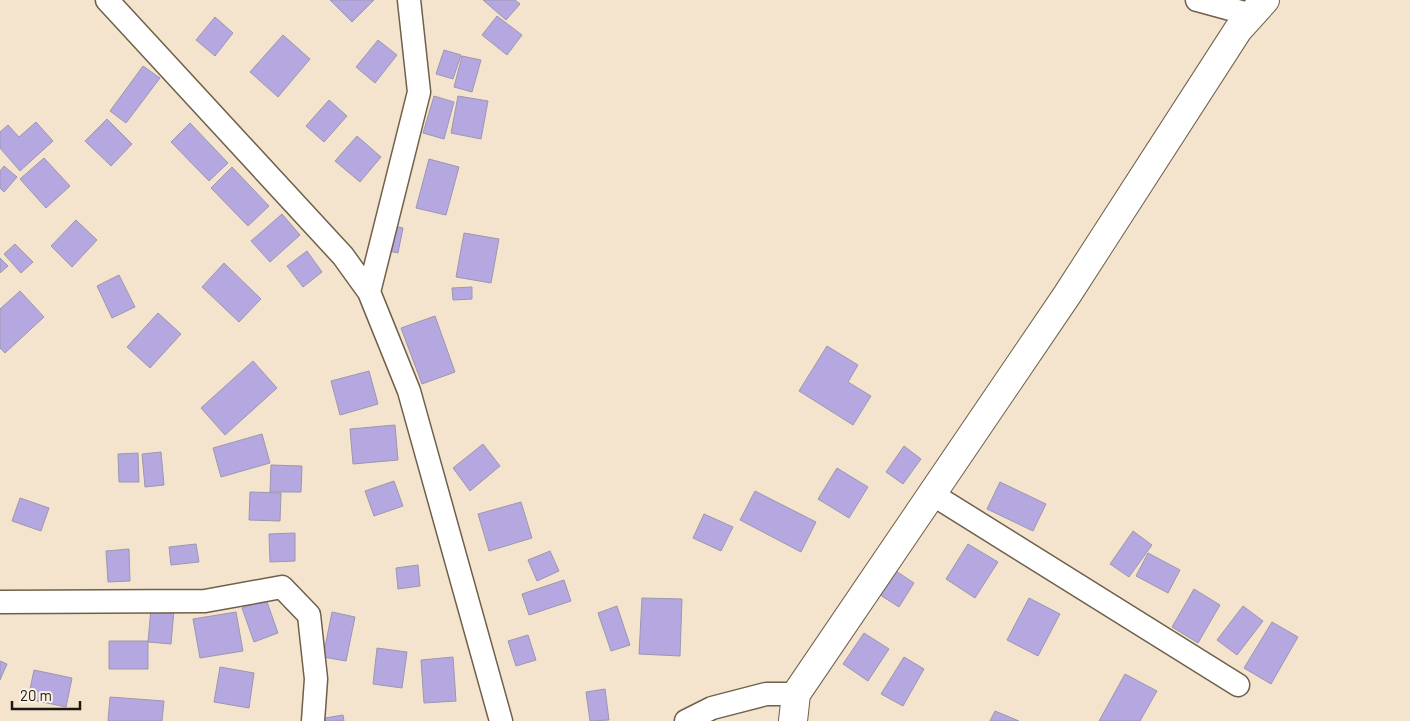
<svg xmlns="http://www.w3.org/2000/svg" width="1410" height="721" viewBox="0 0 1410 721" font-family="Barlow,sans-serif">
  <rect width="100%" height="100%" fill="#f5e4cd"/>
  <path fill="#b5a8e0" stroke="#9c97af" d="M330,0H374L352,22Z
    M483,0H515L520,4L506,20Z
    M497,16L522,35L507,55L482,35Z
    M215,17L233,33L215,56L196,40Z
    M283,35L310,59L278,97L250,72Z
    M378,40L397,55L375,83L356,67Z
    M444,50L461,55L453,79L436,74Z
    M462,56L481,60L472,92L454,87Z
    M143,66L160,78L126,123L110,111Z
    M434,96L454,102L444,139L423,133Z
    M458,96L488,101L481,139L451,133Z
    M329,100L347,116L324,142L306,126Z
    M107,119L132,144L111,166L85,141Z
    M36,122L53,141L20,171L0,148V132L8,125L19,137Z
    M190,123L228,163L209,181L171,142Z
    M357,136L381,157L360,182L335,161Z
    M44,158L70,186L46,208L20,179Z
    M429,159L459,167L446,215L416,208Z
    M4,166L17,177L4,192L0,188V171Z
    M232,167L269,206L248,226L211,188Z
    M282,214L300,235L270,262L251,241Z
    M76,220L97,240L72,267L51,246Z
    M394,226L403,228L398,253L389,251Z
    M464,233L499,239L491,283L456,277Z
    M15,244L33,262L21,273L4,254Z
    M307,251L322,272L303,287L287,266Z
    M0,258L8,266L0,273Z
    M224,263L261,299L239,322L202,287Z
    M119,275L135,307L112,318L97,286Z
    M472,287V299L453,300L452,288Z
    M20,291L44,317L5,353L0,348V309Z
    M158,313L181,334L150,368L127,347Z
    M435,316L455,372L422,384L401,328Z
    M827,346L858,365L848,382L871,396L853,425L799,391Z
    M253,361L277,388L225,435L201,408Z
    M369,371L378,404L340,415L331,381Z
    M395,425L398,460L353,464L350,429Z
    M262,434L270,463L221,477L213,448Z
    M483,444L500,466L470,491L453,468Z
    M904,446L921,459L903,484L886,472Z
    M161,452L164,485L145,487L142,454Z
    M138,453L139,482H119L118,454Z
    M271,465L302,466L301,492H270Z
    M837,468L868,487L849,518L818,499Z
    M394,481L403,506L374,516L365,491Z
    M1000,482L1046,504L1033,531L987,509Z
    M755,491L816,522L801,552L740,520Z
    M250,492L281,493L280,521L249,520Z
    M20,498L49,508L41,531L12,521Z
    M521,502L532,538L489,551L478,514Z
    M704,514L733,527L721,551L693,538Z
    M1133,531L1152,545L1129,577L1110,564Z
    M295,533V561L270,562L269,534Z
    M196,544L199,562L171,565L169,547Z
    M968,544L998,562L975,598L946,579Z
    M129,549L130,581L108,582L106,551Z
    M550,551L559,571L537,581L528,560Z
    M1148,553L1180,570L1168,593L1136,576Z
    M418,565L420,586L398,589L396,568Z
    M893,569L914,583L899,607L877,593Z
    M564,580L571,601L529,615L522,594Z
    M1194,589L1220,605L1198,643L1172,627Z
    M642,598L682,599L680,656L639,654Z
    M1029,598L1060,614L1038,656L1007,640Z
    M266,599L278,633L254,642L242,608Z
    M617,606L630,645L611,651L598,613Z
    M1243,606L1263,621L1237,655L1217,640Z
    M151,608L174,610L171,644L148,642Z
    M236,612L243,651L200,658L193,619Z
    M332,612L355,617L346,661L323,657Z
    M1272,622L1298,637L1271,684L1244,668Z
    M864,633L889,649L868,681L843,664Z
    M528,635L536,660L516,666L508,641Z
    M109,641H148V669H109Z
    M377,648L407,652L402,688L373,684Z
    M453,657L456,701L424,703L421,660Z
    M904,657L924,669L903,706L881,694Z
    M0,661L7,664L0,680Z
    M220,667L254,673L249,708L214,702Z
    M34,670L72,678L66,707L28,699Z
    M1125,674L1157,691L1140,721H1099Z
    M605,689L609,720L590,721L586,692Z
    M110,697L164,701L162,721H108Z
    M995,711L1019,721H990Z
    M343,715L344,721H319V719Z"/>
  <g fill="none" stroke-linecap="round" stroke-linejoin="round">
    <defs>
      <path id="minor" d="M107,0L343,256L369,292L409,391L501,721
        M1197,0L1252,15
        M369,292L419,92L409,0
        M932,494L1238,685
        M0,602L205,601L282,587L309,615L316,679L313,721
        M686,721L712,708L766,694H796"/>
      <path id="tertiary" d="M793,721L796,694L1067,295L1238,30L1265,0"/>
    </defs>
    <use href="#minor" stroke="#6e604b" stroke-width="25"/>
    <use href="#tertiary" stroke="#6e604b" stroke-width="30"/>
    <use href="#minor" stroke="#fff" stroke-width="22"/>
    <use href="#tertiary" stroke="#fff" stroke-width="28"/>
  </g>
  <path d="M12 701v8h68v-8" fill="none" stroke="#1e1910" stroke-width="2.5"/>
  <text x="20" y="701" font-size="15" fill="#1e1910" stroke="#fcf2e4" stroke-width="4" paint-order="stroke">20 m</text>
</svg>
